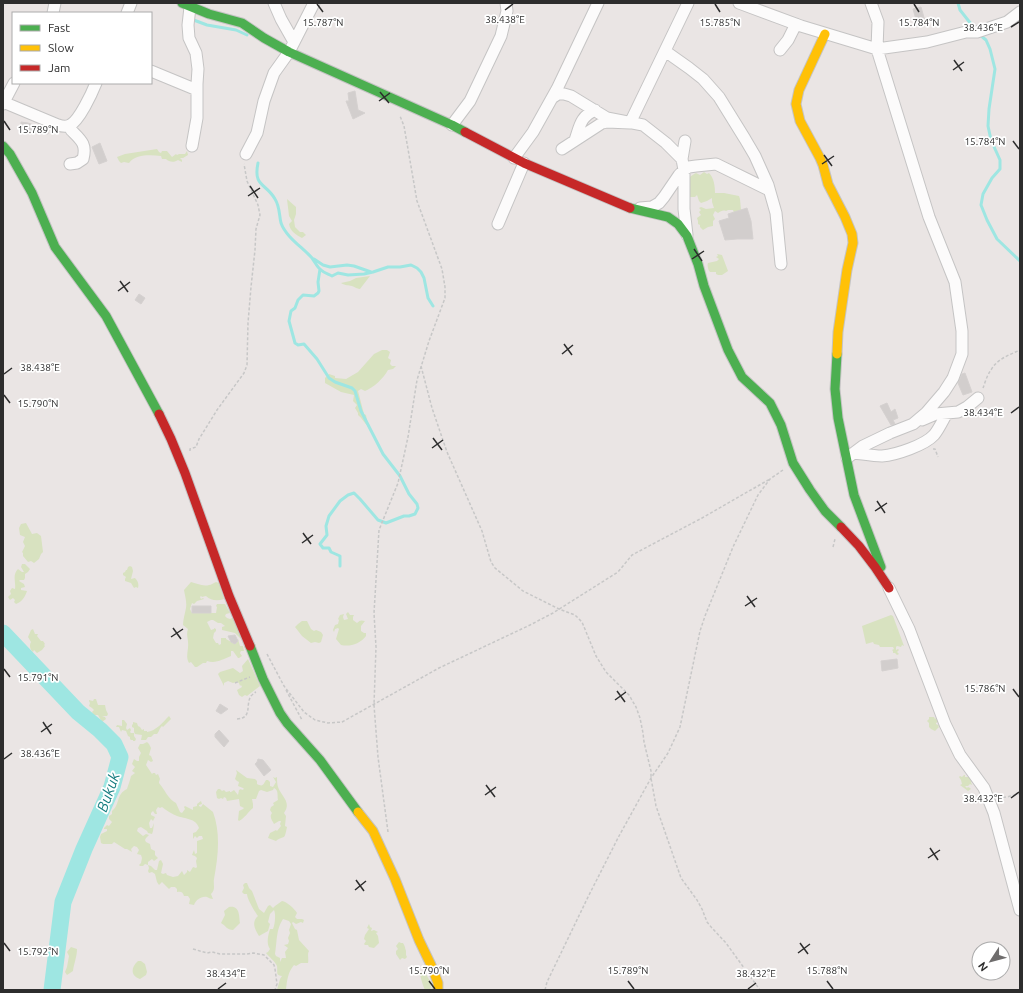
<svg xmlns="http://www.w3.org/2000/svg" width="1023" height="993" viewBox="0 0 1023 993" font-family="Ubuntu,sans-serif">
  <rect width="100%" height="100%" fill="#eae5e4"/>
  <path fill="#d8e2c0" fill-rule="evenodd" d="M157,149L159,152L161,153L162,151H167L172,157L176,154L177,155L179,154H185L187,151L188,155L183,158H180L182,160V162L178,160C174,163 169,162 166,159H162L161,156C150,155 136,154 129,163L124,162L121,163L119,161L117,157L125,154Z
    M704,172L707,174L709,173C714,178 715,186 715,193H724L739,196L740,199L741,210L734,213L733,210H728L726,211C723,210 721,211 718,213L715,211L713,215L715,219L713,221V226L708,227L703,230L700,227V225L698,224V221L697,218L701,215L699,212L701,210L699,208L701,207L706,209L714,208L712,202V198L707,201L701,203L699,201L697,195L695,197H690C689,194 689,181 690,177C692,175 694,174 696,173L700,175Z
    M287,199L296,207V214L294,220L295,227L300,232H303L306,235L302,238C296,235 290,231 289,224L292,221L289,216Z
    M717,254L722,255L728,271L722,275H718L716,274V272H710C708,270 707,265 708,263L717,261L719,259L716,257L718,256Z
    M370,276L360,289C355,288 355,287 352,286C348,285 346,286 341,283L350,281L356,278Z
    M382,350H387L390,352L388,358L391,360L390,364L392,366H396L393,369L388,370C384,378 373,388 365,391L361,389L358,391L364,414L366,415L368,426C364,423 362,418 358,415V413L355,408L357,405L353,401L354,395L341,392L325,383V378L329,374L335,376V378L346,379L358,372L374,354Z
    M26,523L32,534L37,533L41,536L43,552L41,554L39,559L34,563L31,561L28,562L23,556V553L22,552L25,546L23,542L25,537L20,535L19,528L21,524Z
    M22,564H25L30,569L28,572L25,574V578L24,580H20L19,581L24,584L25,587L21,588V590L27,591C25,597 22,602 16,604L14,602L15,600L13,598L10,600L8,597L11,594L10,591L12,588L15,589C16,581 12,575 18,569L22,572H24L21,567Z
    M130,566L132,567L133,571L131,579L135,578C138,581 139,584 138,588L136,587L134,588L131,583L125,581V579L126,577L123,575V573L125,572L126,570H127L128,567Z
    M191,582C196,583 203,587 209,585C211,585 213,583 216,582L219,583L224,599C218,601 211,601 206,596L202,597L201,596L200,597L201,599L203,598L204,599L197,601L194,604L192,603L190,609L192,613H216L217,607L216,606L217,604H225L230,613L226,614L225,616L227,618L230,619L234,617L244,642L235,633L222,630V627L225,626L221,623H218L213,620H211L207,622L211,630L214,629V628L216,629V631L214,633L213,638L216,643H218L219,645L221,644V638H226V639L233,643L237,642L238,639L240,646H243L244,651H241L240,653L242,656L239,658H238L233,651H231V656C223,659 216,664 207,661L206,663H203L197,667H195L191,662L189,663C185,656 189,650 188,642C188,638 186,634 188,629L183,625C183,619 185,614 186,608C187,602 185,596 184,590Z
    M348,612L350,615H354L353,617V620L357,623C360,620 361,620 365,621L361,626V631L364,633H366V636C360,644 350,647 341,645L336,639L339,629L338,628L335,629L334,632L333,630L335,625L338,624L339,620L338,619L340,615L344,614L343,617L344,620L348,619L346,614Z
    M891,615L893,616L904,646L902,645L901,647L897,646L896,647V650L898,649L899,650L897,652L899,654L897,655L895,653H893V651L892,650L894,649L893,647H880L879,645L874,644L873,642L866,644L862,626Z
    M302,621H307L311,629L314,631L316,630L321,632L323,635L321,642L319,643L315,642L311,643L302,636L295,627L298,624Z
    M33,629L35,634H38L37,636L41,641H43L45,644L44,645L45,646L42,650L37,653L34,650L33,652C30,650 29,645 31,642L28,637L31,630Z
    M248,659L260,686L247,696L245,695L242,697L239,695L237,690L242,687L241,685L240,686L239,683L237,682L233,683L228,681L224,683V686L218,674L220,672L233,668L240,673L243,671L242,666Z
    M94,699H96L98,705H105L106,710L108,714L107,716H102L105,717L106,719L102,722L98,715H94L92,712L94,710L92,708L89,706L90,703L89,701V700L93,701Z
    M169,716L171,719L163,727L162,726C159,729 159,732 157,734H154L151,737H148L146,740H141L142,735L135,734L134,732V728L132,727V725L133,724V722L137,723L138,726L140,727L142,730L144,729V731H147V732C156,731 163,722 169,716Z
    M929,717H934L935,719L936,718L938,722L936,723V724L938,725H939L938,726L939,727L935,731L931,729L929,727V723L927,721L929,719Z
    M122,720H124L127,724L126,728L127,730L130,728L131,730L130,732L131,733H134V736L136,739L135,741H133V740H131L130,739V737L128,736L126,731L122,730L121,732L119,727H116L117,725L122,726Z
    M147,742L149,744L151,748L149,755L151,756L153,761L151,762L148,760L146,765L152,774L153,773H155L156,775L158,774L160,779L159,782V783C165,790 168,799 176,803L180,812L182,813L185,809L184,807L185,806L193,810V807L197,806V804L201,801L202,804L199,805V806L201,807L203,804L213,812C221,834 218,857 214,879C213,885 216,889 211,894L213,899C211,899 209,898 207,897C201,896 196,900 194,905L189,904L190,899L188,896H184C183,892 181,891 177,892V889L175,887H171L169,889L162,882L159,885L157,882L155,874L152,872L149,873L148,871L149,868L148,865L145,864L143,866H140L139,865L141,863L142,858L141,855L137,854L139,850L137,847L134,846L131,849L132,852L127,849H125L114,842L112,844H103L101,843L100,837L101,834L107,831V829H104V828L107,825L109,826L112,822L109,819V816L112,814V811C120,805 116,794 127,789C128,785 130,781 131,776L135,773L132,771L135,767L132,764L134,759L137,761H139V757L141,753L138,748L140,744H143ZM158,807L160,808L162,807C166,810 172,814 177,816C185,819 196,818 199,828L196,832L193,833V839L195,836L197,838L199,836H202L203,839L197,841V853L195,854L194,850L192,855L195,856L197,858L196,861L197,867L196,868L193,867L190,872L187,870V872L184,875L182,871L178,876L173,877L167,875L166,873L163,874L161,873L163,864L161,860L159,861L157,870H155L151,866L148,865V862L152,859L154,861L158,858L155,855V851L151,849L150,844L146,842L145,840L146,838L149,835L146,834L143,836L137,831L138,828L141,827L147,831L148,833L152,834L153,831L154,823L152,828H150L149,823L151,819L153,821L155,817L151,815V813L153,811L155,814H157L156,810Z
    M236,770L247,778L255,779L257,781V784C263,787 263,785 266,780H268L270,782V786L273,787L276,782L273,777L275,778L277,777C277,780 277,784 278,787C281,796 292,802 284,813L286,816L285,826L287,827C284,842 285,834 276,841L268,838L270,833L276,830L277,831L281,826L280,824L281,821H279L274,824C272,820 269,817 272,813L270,810L271,807L274,805L273,803L278,800C277,796 279,790 274,788L273,790L267,792L261,790L259,791L256,799H252L253,804V808C248,812 245,818 239,821L238,820L239,811L243,809L244,808L240,806L239,799L227,801L226,798L224,797L223,799L221,798L219,799L217,798L216,792L218,789H220L222,791L224,790L226,792L230,791V792H231L234,790L238,795L239,790L241,789L242,790L244,789L243,788L238,786L239,782L237,781L235,779L237,773Z
    M964,775H965V777H970L971,778V779L973,781L971,782L972,785L970,784L968,786H965L967,788L968,787L970,788L971,789L968,791L960,785L962,784L961,780L959,777L960,776L962,777Z
    M245,883H247L249,888L252,891L259,909L264,913L268,906L270,905L273,908L275,906L282,901C287,902 294,908 297,913L295,917L297,919H302L304,920L303,923L301,922L296,924L293,922L292,923L295,929L297,930L299,940L309,951C307,954 309,959 308,963H301L296,966L294,965C288,972 287,980 286,990H277L280,979L282,976C275,975 278,972 277,966C275,961 269,957 266,953L268,952L270,949C266,943 268,936 270,929H273C275,925 276,914 274,910L270,914L268,922L270,924L268,931L259,936C255,930 251,922 258,916C255,912 247,899 247,894H244L242,892L244,888L243,885ZM283,919L289,921L291,924L289,930L290,933L288,938L289,941L288,944L284,945L288,948L285,952L286,958H282L280,962V958L276,956L275,954C277,942 276,929 283,919Z
    M229,907C240,905 239,916 240,923L233,930C227,930 226,926 221,923L225,915L224,911Z
    M369,924L370,927L372,928L371,931L374,930L378,932L376,933L378,936L379,943L374,948L369,947L368,945H365L364,944L366,941L364,939L365,935L369,929L367,928Z
    M399,942L401,943H403C405,946 405,948 406,951V955L407,957L405,959L402,958L400,960L396,954V951L398,949L396,946Z
    M71,947L77,949C77,957 74,963 73,971L67,975L65,972L67,967L69,956L67,952Z
    M138,961H141L145,964L147,972L146,975L140,979C130,976 131,967 138,961Z
    M424,971L430,981L432,990H425C423,986 421,979 420,974Z"/>
  <g fill="none" stroke-linecap="round" stroke-linejoin="round">
    <path stroke="#9ee6e2" stroke-width="3" d="M958,3L960,10L975,29
      M191,19L207,25L236,30L247,35
      M980,35L986,40L990,49L995,69L989,109L988,126L991,140L1000,160V169L992,178L983,194L981,205L987,220L997,239L1020,261
      M258,163C253,187 266,183 275,199C280,207 279,215 281,223C286,237 302,247 312,258C315,262 317,267 321,270C324,273 328,274 332,276L338,273L348,275L364,274L373,272L388,267H400L411,265L417,268L421,272L424,278L428,298L433,306
      M314,259L323,265L330,267L347,265L354,266L371,272
      M320,269L318,282L319,291L318,293L314,296L303,295L298,300L295,308L291,311L289,321L295,343L298,345L304,344L317,359L329,378L335,382L352,388L355,391L361,411L383,454L400,476L409,494L417,504L418,508L415,514L409,516H404L386,523L378,520L360,499L354,493L348,495L340,501L329,516L326,526L327,535L320,544L323,548H329L331,552L340,556V566"/>
    <path stroke="#9ee6e2" stroke-width="17" d="M3,633L78,712L100,730L114,744L120,757L112,787L84,849L63,902L52,990"/>
  </g>
  <path fill="#d2cecd" stroke="#d5d1d0" d="M921,7L925,21L917,23L913,9Z
    M355,91L358,110L365,113L353,119L346,101H349L348,93Z
    M21,122L28,123L49,130L48,134L21,130Z
    M100,143L107,161L99,164L92,147Z
    M747,208L751,221L753,239H737L725,240L719,221L729,218L728,214Z
    M139,294L145,298L141,304L135,300Z
    M965,373L972,392L963,395L958,383L962,374Z
    M887,403L891,412L895,409L898,418L893,420L895,424L891,425L880,406Z
    M192,606H211V613H192Z
    M235,635L238,641L235,644L231,642L228,636Z
    M897,659L898,668L882,671L881,661Z
    M220,704L228,709L221,714L216,711Z
    M219,730L229,741L224,747L215,737V734Z
    M258,759L263,760L271,770L264,776L255,764L257,762Z"/>
  <g fill="none" stroke-linecap="round" stroke-linejoin="round">
    <defs>
      <path id="street" d="M274,3L281,19L294,42
        M739,3L801,26L877,49L927,42L966,32H977L1007,22L1020,12
        M190,7L188,25L189,38L196,53L198,69L197,84V118L192,146
        M53,13L55,3
        M127,13L131,3
        M780,50L788,40L796,24
        M665,51L689,68L703,79L719,97L745,139L755,156L768,185L776,213L781,264
        M151,71L197,90
        M552,98L558,94H564L571,96L607,118L643,125L666,143L682,159
        M3,102L58,125C61,126 66,127 70,125C79,121 92,93 96,83
        M3,104L14,83
        M452,125L470,101L501,36L507,11L506,3
        M575,140C580,126 580,117 595,110
        M685,141L682,159L684,170V209L687,235
        M562,149L602,123L607,122L630,123L688,3
        M246,154L257,133L264,101L274,73L289,52L314,3
        M514,158L533,132L557,89L598,3
        M70,164L77,163L83,159C87,144 81,140 71,130
        M640,208L652,207L659,203L664,197L679,175L684,170L689,167L696,166L716,164L769,190
        M498,224L524,163
        M922,420L936,414L958,412L967,407L978,398
        M854,453C863,454 873,456 882,456C896,455 925,445 934,435C939,429 943,420 947,413
        M847,458L863,446L890,433L913,424L926,413L944,392L953,378L962,354V331L955,282L929,217L877,49L878,22L871,3
        M889,588L909,629L945,724L960,755L984,788L994,813L1020,910"/>
      <path id="fast" d="M182,3L209,14L242,23L264,38L289,52L452,125L465,132
        M3,146L10,154L32,193L55,247L106,316L159,414
        M630,208L668,217L678,224L687,236L698,264L704,286L728,350L742,377L770,403L781,425L793,463L810,490L825,511L841,527
        M837,354L835,389L838,418L854,495L881,567
        M250,646L263,679L280,713L287,723L320,760L358,812"/>
      <path id="slow" d="M825,34L799,90L796,104L800,121L820,158L823,165L828,184L845,217L852,234L853,243L847,270L838,332L837,354
        M358,812L373,831L395,879L419,940L431,965L438,983V990"/>
      <path id="jam" d="M465,132L524,163L630,208
        M159,414L171,439L185,473L229,596L250,646
        M841,527L859,546L875,567L889,588"/>
    </defs>
    <use href="#street" stroke="#c5c4c4" stroke-width="13"/>
    <use href="#fast" stroke="#c5c4c4" stroke-width="11"/>
    <use href="#slow" stroke="#c5c4c4" stroke-width="11"/>
    <use href="#jam" stroke="#c5c4c4" stroke-width="11"/>
    <path stroke="#c7c7c7" stroke-width="1.5" stroke-dasharray="3 2" stroke-linecap="butt" d="M421,366L432,408L447,452L482,531L491,562L495,568L523,591L559,609L575,615L582,622L596,656L606,672L629,695L636,707L640,718L643,733L644,742L651,771V778L656,806L681,878L697,900L702,909L707,922L712,928L726,943L760,990
      M983,388C985,383 987,375 991,370C997,359 1009,355 1020,350
      M933,449H935L938,457
      M190,451V449L196,447L199,439L217,410L244,373L247,365L248,323L251,287L255,250L256,229L260,215L258,205L247,181L244,164
      M833,547L835,539
      M267,654L284,686L304,712L315,720L328,723L342,722L439,668L530,625L553,613L618,572L632,555L702,518L770,479
      M235,683L250,677
      M286,690L302,720
      M237,719C253,718 245,705 251,696C252,695 254,693 256,692
      M998,797C1005,798 1013,796 1020,793
      M388,832L378,757L374,705L376,647L374,613L379,530L398,483L408,437L417,380L429,341L445,298V287L442,269L417,201L404,126L400,116
      M193,949L207,953L212,952L220,954H247L253,953L264,955L274,965L275,969L277,984L275,990
      M545,990L547,982L589,895L619,836L651,778L668,753L680,727L700,631L705,616L733,547L758,495L770,479L783,470"/>
    <use href="#street" stroke="#fcfbfb" stroke-width="11"/>
    <use href="#fast" stroke="#4caf50" stroke-width="9"/>
    <use href="#slow" stroke="#ffc107" stroke-width="9"/>
    <use href="#jam" stroke="#c62828" stroke-width="9"/>
  </g>
  <path fill="none" stroke="#2d2d2d" stroke-width="1.5" d="M317,4L323,12M715,4L720,12M914,4L919,12M505,10L513,4M1011,27L1019,22M954,60L962,71M953,70L964,62M380,92L389,103M379,101L390,93M4,121L10,130M1013,141L1019,149M824,155L832,166M822,164L834,156M250,186L258,198M248,196L260,188M694,249L702,261M692,259L704,251M120,281L128,292M118,291L130,282M564,344L572,355M562,354L573,345M4,374L12,368M4,395L10,403M1011,413L1019,407M433,438L442,450M432,448L443,440M877,501L885,513M875,511L887,503M303,533L311,544M302,543L313,535M747,596L755,607M745,606L757,598M173,628L181,639M171,637L183,629M4,669L10,677M1013,689L1019,697M617,691L625,702M615,700L626,692M43,722L51,734M41,732L52,724M4,759L12,753M486,785L495,797M485,795L496,787M1011,798L1019,792M930,848L938,860M928,858L940,850M356,880L364,891M355,890L366,881M4,943L10,951M800,943L808,954M798,953L810,944M429,981L435,989M628,981L634,989M827,981L833,989M218,989L226,983M748,989L756,983"/>
  <g text-anchor="middle" dominant-baseline="central" stroke-width="3.5" stroke-linejoin="round" paint-order="stroke">
    <g font-size="15" font-style="italic" fill="#187e81" stroke="#fff">
      <text transform="translate(108 792) rotate(-70)">Bukuk</text>
    </g>
  </g>
  <g font-size="10" text-anchor="middle" fill="#2d2d2d" stroke="#fff" stroke-width="3.5" stroke-linejoin="round" paint-order="stroke">
    <text x="505" y="23">38.438°E</text>
    <text x="323" y="26">15.787°N</text>
    <text x="720" y="26">15.785°N</text>
    <text x="919" y="26">15.784°N</text>
    <text x="983" y="31">38.436°E</text>
    <text x="38" y="133">15.789°N</text>
    <text x="985" y="145">15.784°N</text>
    <text x="40" y="371">38.438°E</text>
    <text x="38" y="407">15.790°N</text>
    <text x="983" y="416">38.434°E</text>
    <text x="38" y="681">15.791°N</text>
    <text x="985" y="692">15.786°N</text>
    <text x="40" y="757">38.436°E</text>
    <text x="983" y="802">38.432°E</text>
    <text x="38" y="955">15.792°N</text>
    <text x="429" y="974">15.790°N</text>
    <text x="628" y="974">15.789°N</text>
    <text x="827" y="974">15.788°N</text>
    <text x="226" y="977">38.434°E</text>
    <text x="756" y="977">38.432°E</text>
  </g>
  <rect width="1023" height="993" fill="none" stroke="#2d2d2d" stroke-width="8"/>
  <rect x="12" y="12" width="140" height="72" fill="#ffffff" stroke="#ababab"/>
  <rect x="20" y="25" width="20" height="6" fill="#4caf50" stroke="#ababab"/>
  <text x="48" y="32" font-size="12" fill="#2d2d2d">Fast</text>
  <rect x="20" y="45" width="20" height="6" fill="#ffc107" stroke="#ababab"/>
  <text x="48" y="52" font-size="12" fill="#2d2d2d">Slow</text>
  <rect x="20" y="65" width="20" height="6" fill="#c62828" stroke="#ababab"/>
  <text x="48" y="72" font-size="12" fill="#2d2d2d">Jam</text>
  <g transform="translate(991 961) rotate(234)"><circle r="19" fill="#ffffff" stroke="#ababab"/>
  <path d="M0-3L7 15L0 10L-7 15Z" fill="#6f6d6d"/>
  <text y="-6" font-size="11" font-weight="bold" text-anchor="middle" fill="#2d2d2d">N</text>
  </g>
</svg>
